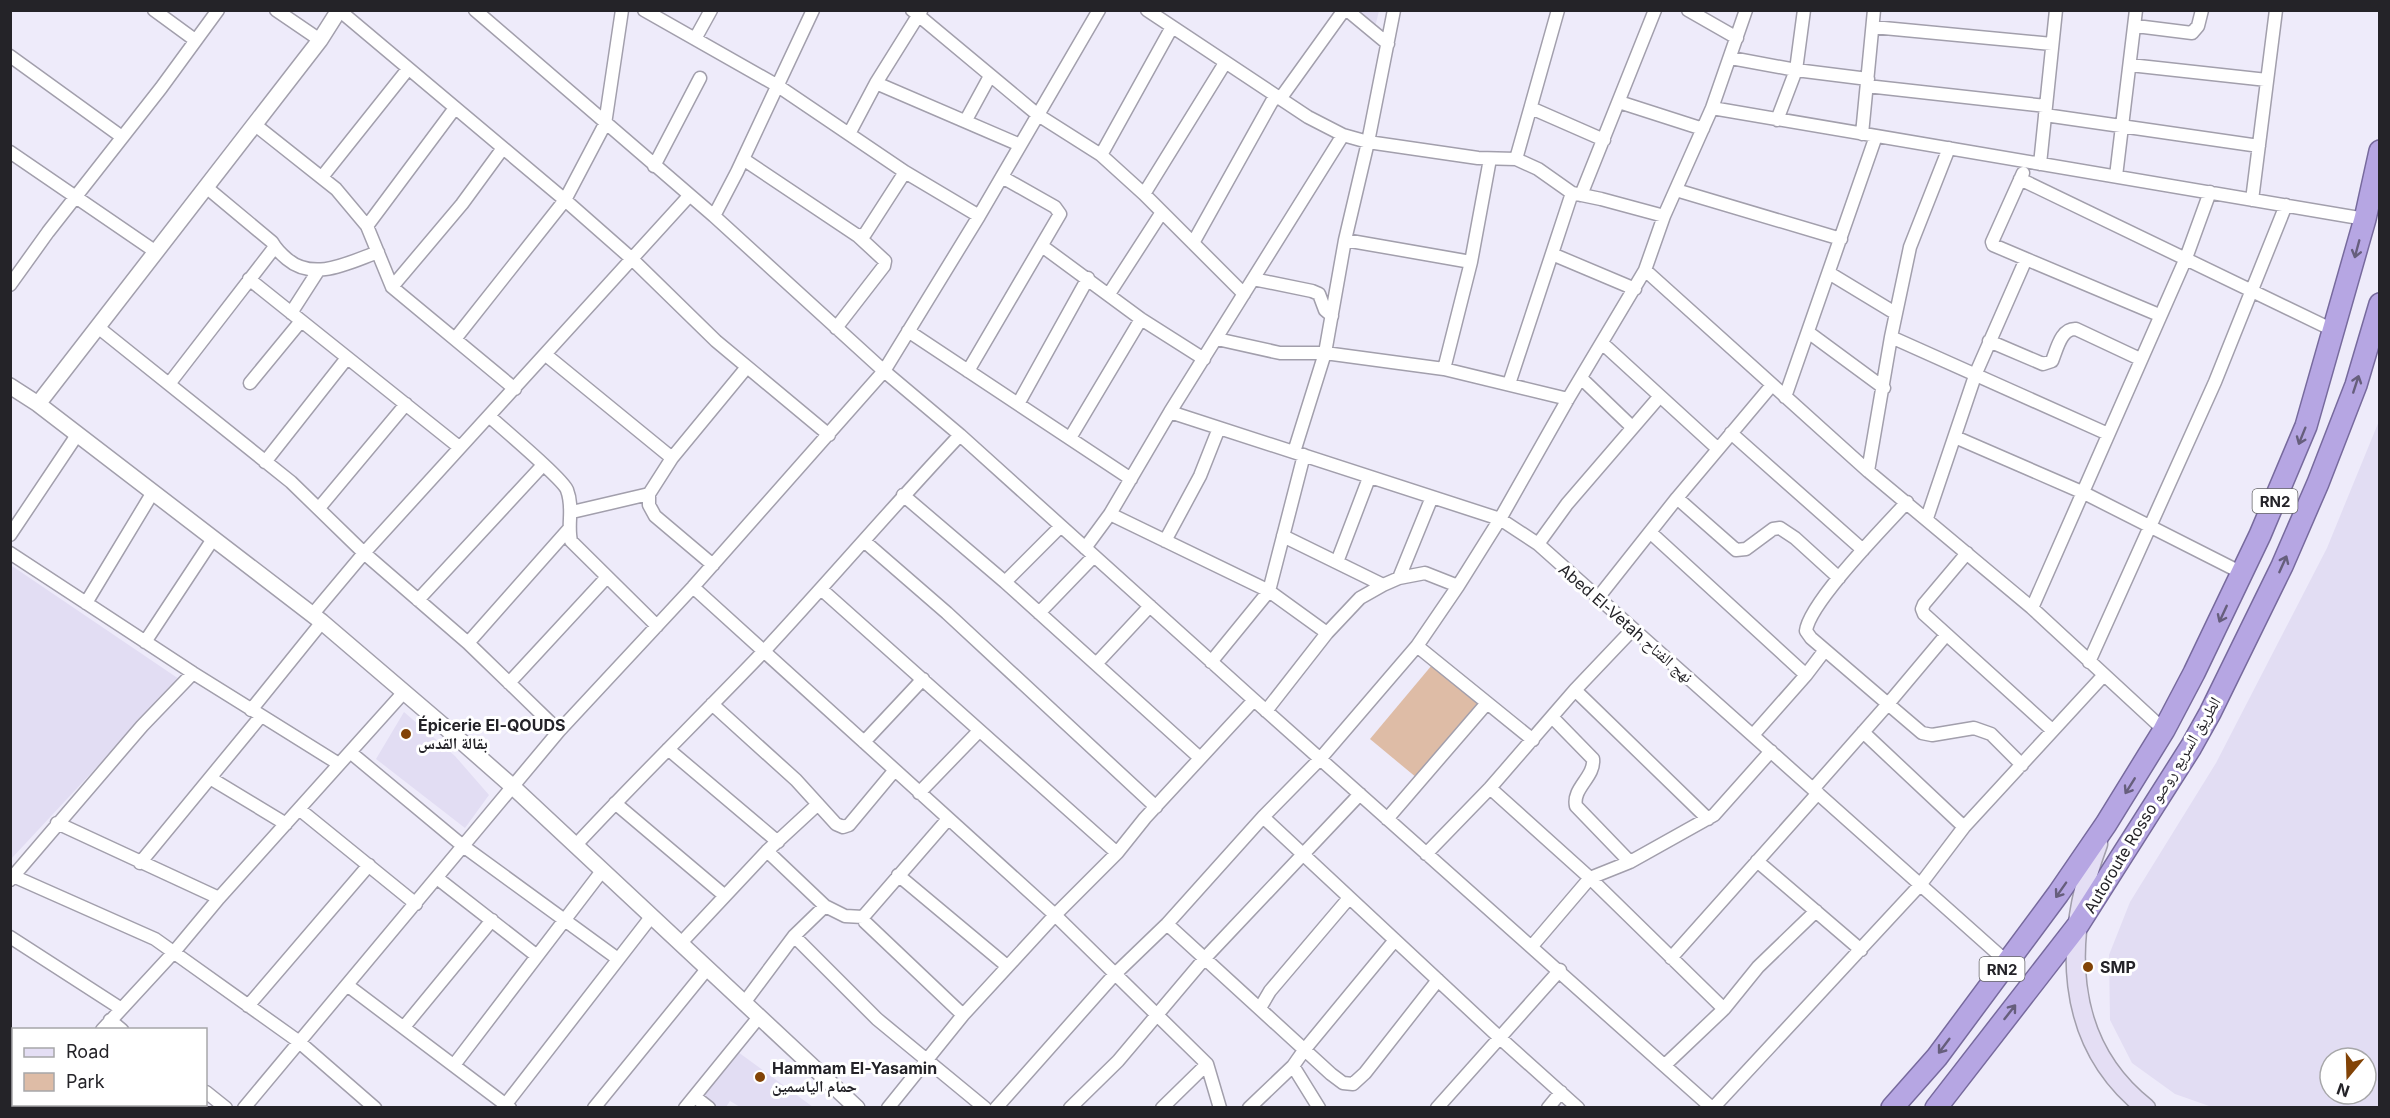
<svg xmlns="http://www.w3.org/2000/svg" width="2390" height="1118" viewBox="0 0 2390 1118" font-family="Inter,'Noto Naskh Arabic',sans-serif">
  <rect width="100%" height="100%" fill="#eeebfa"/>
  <path fill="#e2ddf3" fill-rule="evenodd" d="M1360,11H1379L1375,27Z
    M2379,421V1107H2212L2175,1094L2132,1063L2110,1020L2109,955L2130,902L2216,763L2327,548ZM2330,1058H2366V1094H2330Z
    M12,566L179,679L11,859L10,569Z
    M404,712L455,756L489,795L465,828L376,759Z
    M738,1052L813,1107H740L730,1101L726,1107H716L703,1095Z"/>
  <path fill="#debca6" d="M1432,665L1479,704L1417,778L1370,739Z"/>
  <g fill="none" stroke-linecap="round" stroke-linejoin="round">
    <defs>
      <path id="minor" d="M154,10L195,40
        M276,10L320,40
        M339,10L565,200L632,259L716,341L829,435
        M475,10L714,216L884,371L960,435L1254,700L1712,1108
        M644,10L778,86L905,172L979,216
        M912,10L1038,115L1101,155L1144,194L1225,63
        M1147,10L1308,117L1343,135L1368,142L1478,158L1516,159L1538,169L1572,193L1601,199L1664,216
        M1347,10L1388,44
        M1688,10L1737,38
        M2136,26L2192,33L2198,26L2202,10
        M1873,27L2052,44
        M695,39L711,10
        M10,56L122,137
        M1731,58L1796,70L1868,79
        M2130,65L2267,80
        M876,83L1020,145
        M1867,86L2046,106
        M1280,99L1344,10
        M1619,102L1703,129
        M1531,108L1604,140
        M1712,108L2365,219
        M2045,115L2259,146
        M966,120L990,76
        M1777,120L1796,70L1804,10
        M254,124L336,189L367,226L392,287L515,389
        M849,134L876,83L921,11
        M1862,134L1874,10
        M10,152L156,252
        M1101,155L1172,27
        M743,159L858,236L865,234L905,172
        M1516,159L1558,10
        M2040,164L2056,10
        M654,166L700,78
        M2023,173L1992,242L1993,245L2026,259
        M2116,176L2136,10
        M322,177L408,69
        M2020,179L2335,331
        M206,187L272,242C276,249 281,254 287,259C314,282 350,262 378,252
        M1676,190L1841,239
        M1144,194L1244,294
        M1581,195L1655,10
        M2252,200L2276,10
        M714,216L737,172L813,10
        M367,226L455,108
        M1345,240L1471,262
        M1193,243L1275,96
        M1042,246L1141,319L1204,359
        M1552,254L1635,289
        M1645,270L1868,471L2032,608L2164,730
        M1829,273L1895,313
        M249,279L459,447
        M1253,279L1312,291L1319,294L1325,310L1332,316
        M10,285L48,232L161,88L218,10
        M392,287L462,204L503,148
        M1109,294L1162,212
        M291,313L318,271
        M99,328L291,482L364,553L468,643L559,731
        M836,328L884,266L885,261L858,236
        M908,331L1131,479
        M1808,332L1884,388
        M1891,337L1910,247L1949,148
        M455,339L565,200L605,124L622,10
        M1217,339L1280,353H1325L1444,369L1568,399
        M1989,341L2043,364L2052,361C2057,349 2061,328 2076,329L2140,359
        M1602,343L1718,449
        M546,355L672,458
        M1444,369L1471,262L1490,159
        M968,371L1060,214L1055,207L1002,177
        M1581,378L1632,427
        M250,383L301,321
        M169,384L274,248
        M1509,384L1572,193
        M1785,397L1876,136
        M1018,404L1088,278
        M1170,412L1500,519L1538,544L2007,962
        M489,416C502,428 563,479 567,490C574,508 567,524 571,541L657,626
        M1731,433L1863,550
        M1955,437L2084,493L2242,573
        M1070,438L1141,319
        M1294,452L1325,353L1345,240L1368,142L1394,10
        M265,462L347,358
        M1868,471L1891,337L2108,434
        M903,495L1005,582L1200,758
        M1677,498L1736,550L1746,549L1773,529L1780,528L1795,538L1839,578
        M1907,502C1885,526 1809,603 1806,631L1811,638L1888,704L1946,635
        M319,508L406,404
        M572,512L649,494
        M1110,514L1269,591L1327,633L1266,711
        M1927,518L1976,373L2026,259L2159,315
        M1651,533L1806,675
        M10,535L77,435
        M1283,536L1383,585L1399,578L1432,497
        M864,541L947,613L1156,807
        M1165,541L1200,476L1219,428
        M1538,544L1567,504L1660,396
        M1085,548L1110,514L1170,412L1343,135
        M10,553L193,673L339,764
        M1967,553L1924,604L1922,609L1924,614L2052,730
        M1337,562L1369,478
        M713,565L655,516L649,505V494L672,458L747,367
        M1399,578L1425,573L1458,586
        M1005,582L1061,526
        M693,587L1055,915L1207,1064L1220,1108
        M821,589L1117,853
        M1597,599L1677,498L1772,385
        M418,600L543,465
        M86,603L153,492
        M2032,608L2186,258L2210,192
        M1039,613L1094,556
        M312,615L364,553L689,196
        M1327,633L1360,598L1383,585
        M145,642L213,539
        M468,643L568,530
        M1417,646L1533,740
        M1211,662L1269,591L1304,455
        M2089,662L2215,382L2286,205
        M1096,664L1150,606
        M509,683L607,577
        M1575,690L1708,819
        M712,704L796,780L836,824L843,827L849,825L894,771
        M251,710L322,622
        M1552,717L1593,759C1595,777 1572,788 1576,806L1630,862
        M1863,732L1964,827
        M1753,735L1806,675L1825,650
        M864,742L923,679
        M668,749L778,842
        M350,752L463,846L618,959
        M210,778L286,824
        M1490,788L1590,878L1724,1009
        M1813,789L1888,704L1922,733L1932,735L1974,728L1991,734L2022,765
        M919,793L979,731
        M615,803L725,896
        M299,809L416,904
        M1263,817L1500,1038L1578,1108
        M948,819L863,917L865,922L963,1015
        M1387,819L1487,703
        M57,823L219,898
        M575,846C637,779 702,716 765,650C831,579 894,505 960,435
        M767,851L825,906L845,916L863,917
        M1426,854L1490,788L1575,690L1633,629
        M1757,861L1861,950
        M140,863L261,716
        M898,875L1007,966
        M13,876L155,939L298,1041L375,1108
        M437,878L537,956
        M10,880L142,726L193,673
        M1167,924L1331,1074L1343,1083L1353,1084L1365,1073L1438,980
        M794,936L877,1019L985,1108
        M10,937L120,1008
        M680,944L767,851L818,804
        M1532,946L1590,878L1630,862L1714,815L1771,751
        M1671,958L1818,793
        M347,985L510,1108
        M744,1003L794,936L825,906
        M248,1006L369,865
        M1260,1008L1270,991L1349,898
        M110,1020L122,1030
        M404,1027L492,920
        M102,1030L174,952L219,898L404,692
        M454,1065L602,871
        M1665,1065L1724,1009L1758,967L1816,911
        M1293,1066L1319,1108
        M206,1092L226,1108
        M695,1097L709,1108
        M506,1104L651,917
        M31,1108L33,1104
        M154,1108L156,1104
        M244,1108L559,731L693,587L884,371L979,216L1099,10
        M594,1108L707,969
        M685,1108L759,1017
        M888,1108L963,1015L1055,915L1117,853L1145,818L1254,700
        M996,1108L1114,975L1167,924L1263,817L1320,759L1417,646L1458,586L1500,519L1568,399L1645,270L1664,216L1712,108L1746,10
        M1070,1108L1118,1061L1205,958L1360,794
        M1162,1108L1207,1064
        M1249,1108L1293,1066L1305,1049L1395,940
        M1437,1108L1560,970
        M1548,1108L1561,1092
        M1713,1108L1920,885L1964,827L2103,676"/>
      <path id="tertiary" d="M10,386L38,404L322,622L446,728L512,786L857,1108
        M38,404L320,40L339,10"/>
      <path id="secondary" d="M2098,844C2064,936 2061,1041 2146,1108"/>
      <path id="trunk" d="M1892,1108L1937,1057L2058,894L2106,824L2164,730L2194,673L2260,535L2306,426L2365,219L2380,151
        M1936,1108L2078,925L2191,747L2210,713L2282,566L2318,483L2356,385L2380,304"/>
    </defs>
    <use href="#minor" stroke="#a29fac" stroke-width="15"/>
    <use href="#tertiary" stroke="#a29fac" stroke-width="18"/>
    <use href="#secondary" stroke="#a29fac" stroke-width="21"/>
    <use href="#trunk" stroke="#776a9d" stroke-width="24"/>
    <use href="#minor" stroke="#fff" stroke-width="12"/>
    <use href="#tertiary" stroke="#fff" stroke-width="15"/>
    <use href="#secondary" stroke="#e4def4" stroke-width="18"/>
    <use href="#trunk" stroke="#b6a6e3" stroke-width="21"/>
  </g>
  <defs><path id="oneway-shaft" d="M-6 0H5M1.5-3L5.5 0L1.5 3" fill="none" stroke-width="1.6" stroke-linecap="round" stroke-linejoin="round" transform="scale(1.5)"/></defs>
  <g stroke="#665e7c">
    <use href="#oneway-shaft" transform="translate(2357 249) rotate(105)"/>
    <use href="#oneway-shaft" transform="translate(2356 384) rotate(-72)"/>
    <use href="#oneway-shaft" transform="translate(2302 436) rotate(112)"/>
    <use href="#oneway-shaft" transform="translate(2283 564) rotate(-66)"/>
    <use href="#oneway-shaft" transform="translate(2223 614) rotate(115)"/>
    <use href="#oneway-shaft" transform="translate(2130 786) rotate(122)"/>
    <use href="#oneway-shaft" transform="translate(2061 890) rotate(125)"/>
    <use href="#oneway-shaft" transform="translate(2010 1012) rotate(-52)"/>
    <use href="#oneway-shaft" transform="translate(1944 1046) rotate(127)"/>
  </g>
  <g fill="#824306" stroke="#fff" stroke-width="2">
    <circle cx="406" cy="734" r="6"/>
    <circle cx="2088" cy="967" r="6"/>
    <circle cx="760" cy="1077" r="6"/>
  </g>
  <g text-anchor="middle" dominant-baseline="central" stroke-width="6" stroke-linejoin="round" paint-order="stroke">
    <g fill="#fff" stroke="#666568" stroke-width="1.5">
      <rect x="2252.5" y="489" width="45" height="24" rx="4.5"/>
      <rect x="1979.5" y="957" width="45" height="24" rx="4.5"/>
    </g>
    <g font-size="15" font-weight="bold" fill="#242328">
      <text x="2275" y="501">RN2</text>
      <text x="2002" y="969">RN2</text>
    </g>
    <g font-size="16" fill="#242328" stroke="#fff">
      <text transform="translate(1626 623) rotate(41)">Abed El-Vetah نهج الفتاح</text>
      <text transform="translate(2152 805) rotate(-59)">Autoroute Rosso الطريق السريع روصو</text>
    </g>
    <g font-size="16" font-weight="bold" fill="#242328" stroke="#fff" text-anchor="start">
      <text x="418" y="725">Épicerie El-QOUDS<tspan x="418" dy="18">بقالة القدس</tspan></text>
      <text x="2100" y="967">SMP</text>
      <text x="772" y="1068">Hammam El-Yasamin<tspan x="772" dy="18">حمام الياسمين</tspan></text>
    </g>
  </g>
  <rect width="2390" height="1118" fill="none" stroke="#242328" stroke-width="24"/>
  <rect x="12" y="1028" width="195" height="78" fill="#ffffff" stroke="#a7a7a9" stroke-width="1.5"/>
  <rect x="24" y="1048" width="30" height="9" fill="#e4def4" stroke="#a7a7a9" stroke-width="1.5"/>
  <text x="66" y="1058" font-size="18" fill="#242328">Road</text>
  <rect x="24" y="1073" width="30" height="18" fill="#debca6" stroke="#a7a7a9" stroke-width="1.5"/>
  <text x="66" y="1088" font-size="18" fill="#242328">Park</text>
  <g transform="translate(2348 1076) rotate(199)"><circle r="28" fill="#ffffff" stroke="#a7a7a9" stroke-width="1.5"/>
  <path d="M0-4.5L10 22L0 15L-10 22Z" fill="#824306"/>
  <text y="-9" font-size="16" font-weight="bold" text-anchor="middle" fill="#242328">N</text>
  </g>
</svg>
